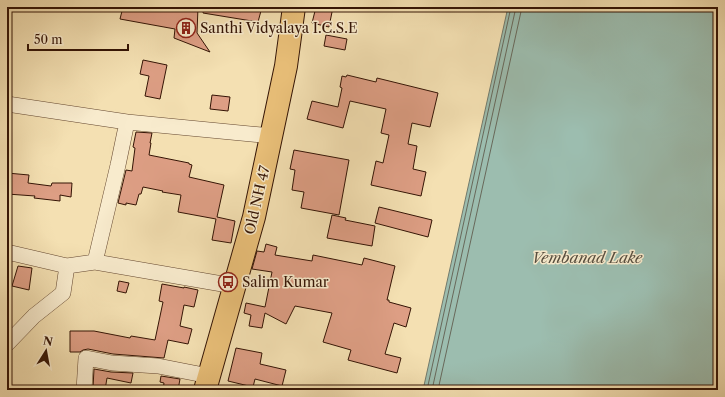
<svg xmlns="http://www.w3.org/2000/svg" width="725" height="397" viewBox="0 0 725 397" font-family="'Libre Caslon Text',serif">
  <rect width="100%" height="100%" fill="#f4e0b2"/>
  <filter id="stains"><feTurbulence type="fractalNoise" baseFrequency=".005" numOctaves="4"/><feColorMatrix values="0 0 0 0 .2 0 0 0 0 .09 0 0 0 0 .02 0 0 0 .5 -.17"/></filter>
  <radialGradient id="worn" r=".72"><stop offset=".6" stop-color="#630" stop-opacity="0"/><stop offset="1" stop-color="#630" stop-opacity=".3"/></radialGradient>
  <path fill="#9cbdaf" stroke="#72796b" d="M508,7H718V390H423Z"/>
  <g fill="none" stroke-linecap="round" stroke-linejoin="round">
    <path stroke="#68685a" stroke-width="1" d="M427,390L511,7
      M432,390L516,7
      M438,390L522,7"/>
  </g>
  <path fill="#dd9e84" stroke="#341405" d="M123,7H198L197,33L210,52L174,38L175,29L120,19Z
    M204,7H262L258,22L203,13Z
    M316,7H333L329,27L312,23Z
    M326,35L347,39L345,50L324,46Z
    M143,60L167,65L160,99L145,96L149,76L140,74Z
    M347,75L376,82L377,78L438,93L430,127L412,123L408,144L417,146L413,169L426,172L421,196L371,185L376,161L383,163L389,135L381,133L386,109L350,101L343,128L307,119L312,101L338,107L342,88L340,87L342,76L346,77Z
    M212,95L230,97L228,111L210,109Z
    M136,132L152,133L150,143H151L149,155L189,163V164L192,165L189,177L224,185L217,217L235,221L231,243L212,240L216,219L178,212L181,195L162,192L163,191L143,187L141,194H139L136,205L126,203V205L118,203L126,170L132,171L135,148L133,147Z
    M294,150L349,160L339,215L301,208L304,192L292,190L295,170L290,169Z
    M7,173L29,175L28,183L51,186L52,183H72L71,197L60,195V201L34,198L35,196L7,194Z
    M379,207L432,220L428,237L375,223Z
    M332,215L346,218L345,220L375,226L372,246L327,238Z
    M266,244L277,247L275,255L312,261L313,255L362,265L364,258L395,266L387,300H389V302L411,308L406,327L394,323L385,354L401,358L397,373L348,360L351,350L323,342L332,313L295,306L286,324L265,313L262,328L249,326L251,315L244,313L246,303L265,307L272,272L252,269L257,251L264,252Z
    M18,266L32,268L29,290L12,286Z
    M119,281L129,283L126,293L117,291Z
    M162,284L184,288V287L198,290L194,307L184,305L180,326L192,329L188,344L168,340L164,358L113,354L88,349L83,350L80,352H70V331H94L130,338L131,336L155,340L163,302L159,301Z
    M236,348L262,353L260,364L286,370L282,386L255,379L253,387L228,381Z
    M94,369L111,372L133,373L131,383L107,378L105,390L93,388Z
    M161,376L180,379L178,390H163L164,383L160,382Z"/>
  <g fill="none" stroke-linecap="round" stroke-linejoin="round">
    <defs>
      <path id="minor" d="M7,104L127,122
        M7,252L67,266
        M95,262L234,286
        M7,344L34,316L63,293L67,266L95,262L118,165L127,122L272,136
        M84,390L86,358L112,363L158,366L209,376"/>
      <path id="primary" d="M205,390L254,217L286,66L294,7"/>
    </defs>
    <use href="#minor" stroke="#644730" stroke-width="16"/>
    <use href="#primary" stroke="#341405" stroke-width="24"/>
    <use href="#minor" stroke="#f8ebcd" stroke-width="15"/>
    <use href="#primary" stroke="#eac079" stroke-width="22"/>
  </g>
  <defs>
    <symbol id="building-ring" viewBox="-11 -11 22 22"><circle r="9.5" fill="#f8ebcd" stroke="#8f2418" stroke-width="1.5"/><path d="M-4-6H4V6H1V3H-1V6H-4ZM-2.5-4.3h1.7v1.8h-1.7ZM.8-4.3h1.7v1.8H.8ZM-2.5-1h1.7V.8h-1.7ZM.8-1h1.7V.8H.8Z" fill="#8f2418"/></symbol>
    <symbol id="bus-ring" viewBox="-11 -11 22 22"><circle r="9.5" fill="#f8ebcd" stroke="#8f2418" stroke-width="1.5"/><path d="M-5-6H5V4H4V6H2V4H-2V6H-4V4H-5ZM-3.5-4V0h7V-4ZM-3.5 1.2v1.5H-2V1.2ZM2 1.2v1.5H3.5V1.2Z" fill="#8f2418"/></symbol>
  </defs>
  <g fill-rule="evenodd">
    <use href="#building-ring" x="175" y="17" width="22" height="22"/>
    <use href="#bus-ring" x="217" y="271" width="22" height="22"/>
  </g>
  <g text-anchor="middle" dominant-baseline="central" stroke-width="3" stroke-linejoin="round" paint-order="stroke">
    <g font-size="14" fill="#341405" stroke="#f8ebcd" text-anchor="start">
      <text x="200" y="28">Santhi Vidyalaya I.C.S.E</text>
      <text x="242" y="282">Salim Kumar</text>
    </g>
    <g font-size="14" fill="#341405" stroke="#f8ebcd">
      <text transform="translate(257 200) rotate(-77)">Old NH 47</text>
    </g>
    <g font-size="15" font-style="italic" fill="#584f40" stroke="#f8ebcd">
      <text x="587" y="257">Vembanad Lake</text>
    </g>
  </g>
  <rect width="725" height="397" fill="none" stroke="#f4e0b2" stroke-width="24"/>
  <rect x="8" y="8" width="709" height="381" fill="none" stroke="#341405" stroke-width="2"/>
  <rect x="12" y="12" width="701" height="373" fill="none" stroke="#341405"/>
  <g transform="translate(46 351) rotate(11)" stroke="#f8ebcd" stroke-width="3" paint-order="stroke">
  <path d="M0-3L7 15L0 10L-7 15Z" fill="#341405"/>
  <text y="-6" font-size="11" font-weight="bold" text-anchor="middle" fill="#341405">N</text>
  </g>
  <path d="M28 44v6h100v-6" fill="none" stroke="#341405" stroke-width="2"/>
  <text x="34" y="44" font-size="12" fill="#341405" stroke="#f8ebcd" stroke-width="3" paint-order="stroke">50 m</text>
  <rect width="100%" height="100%" filter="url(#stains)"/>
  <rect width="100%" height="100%" fill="url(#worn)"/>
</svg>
